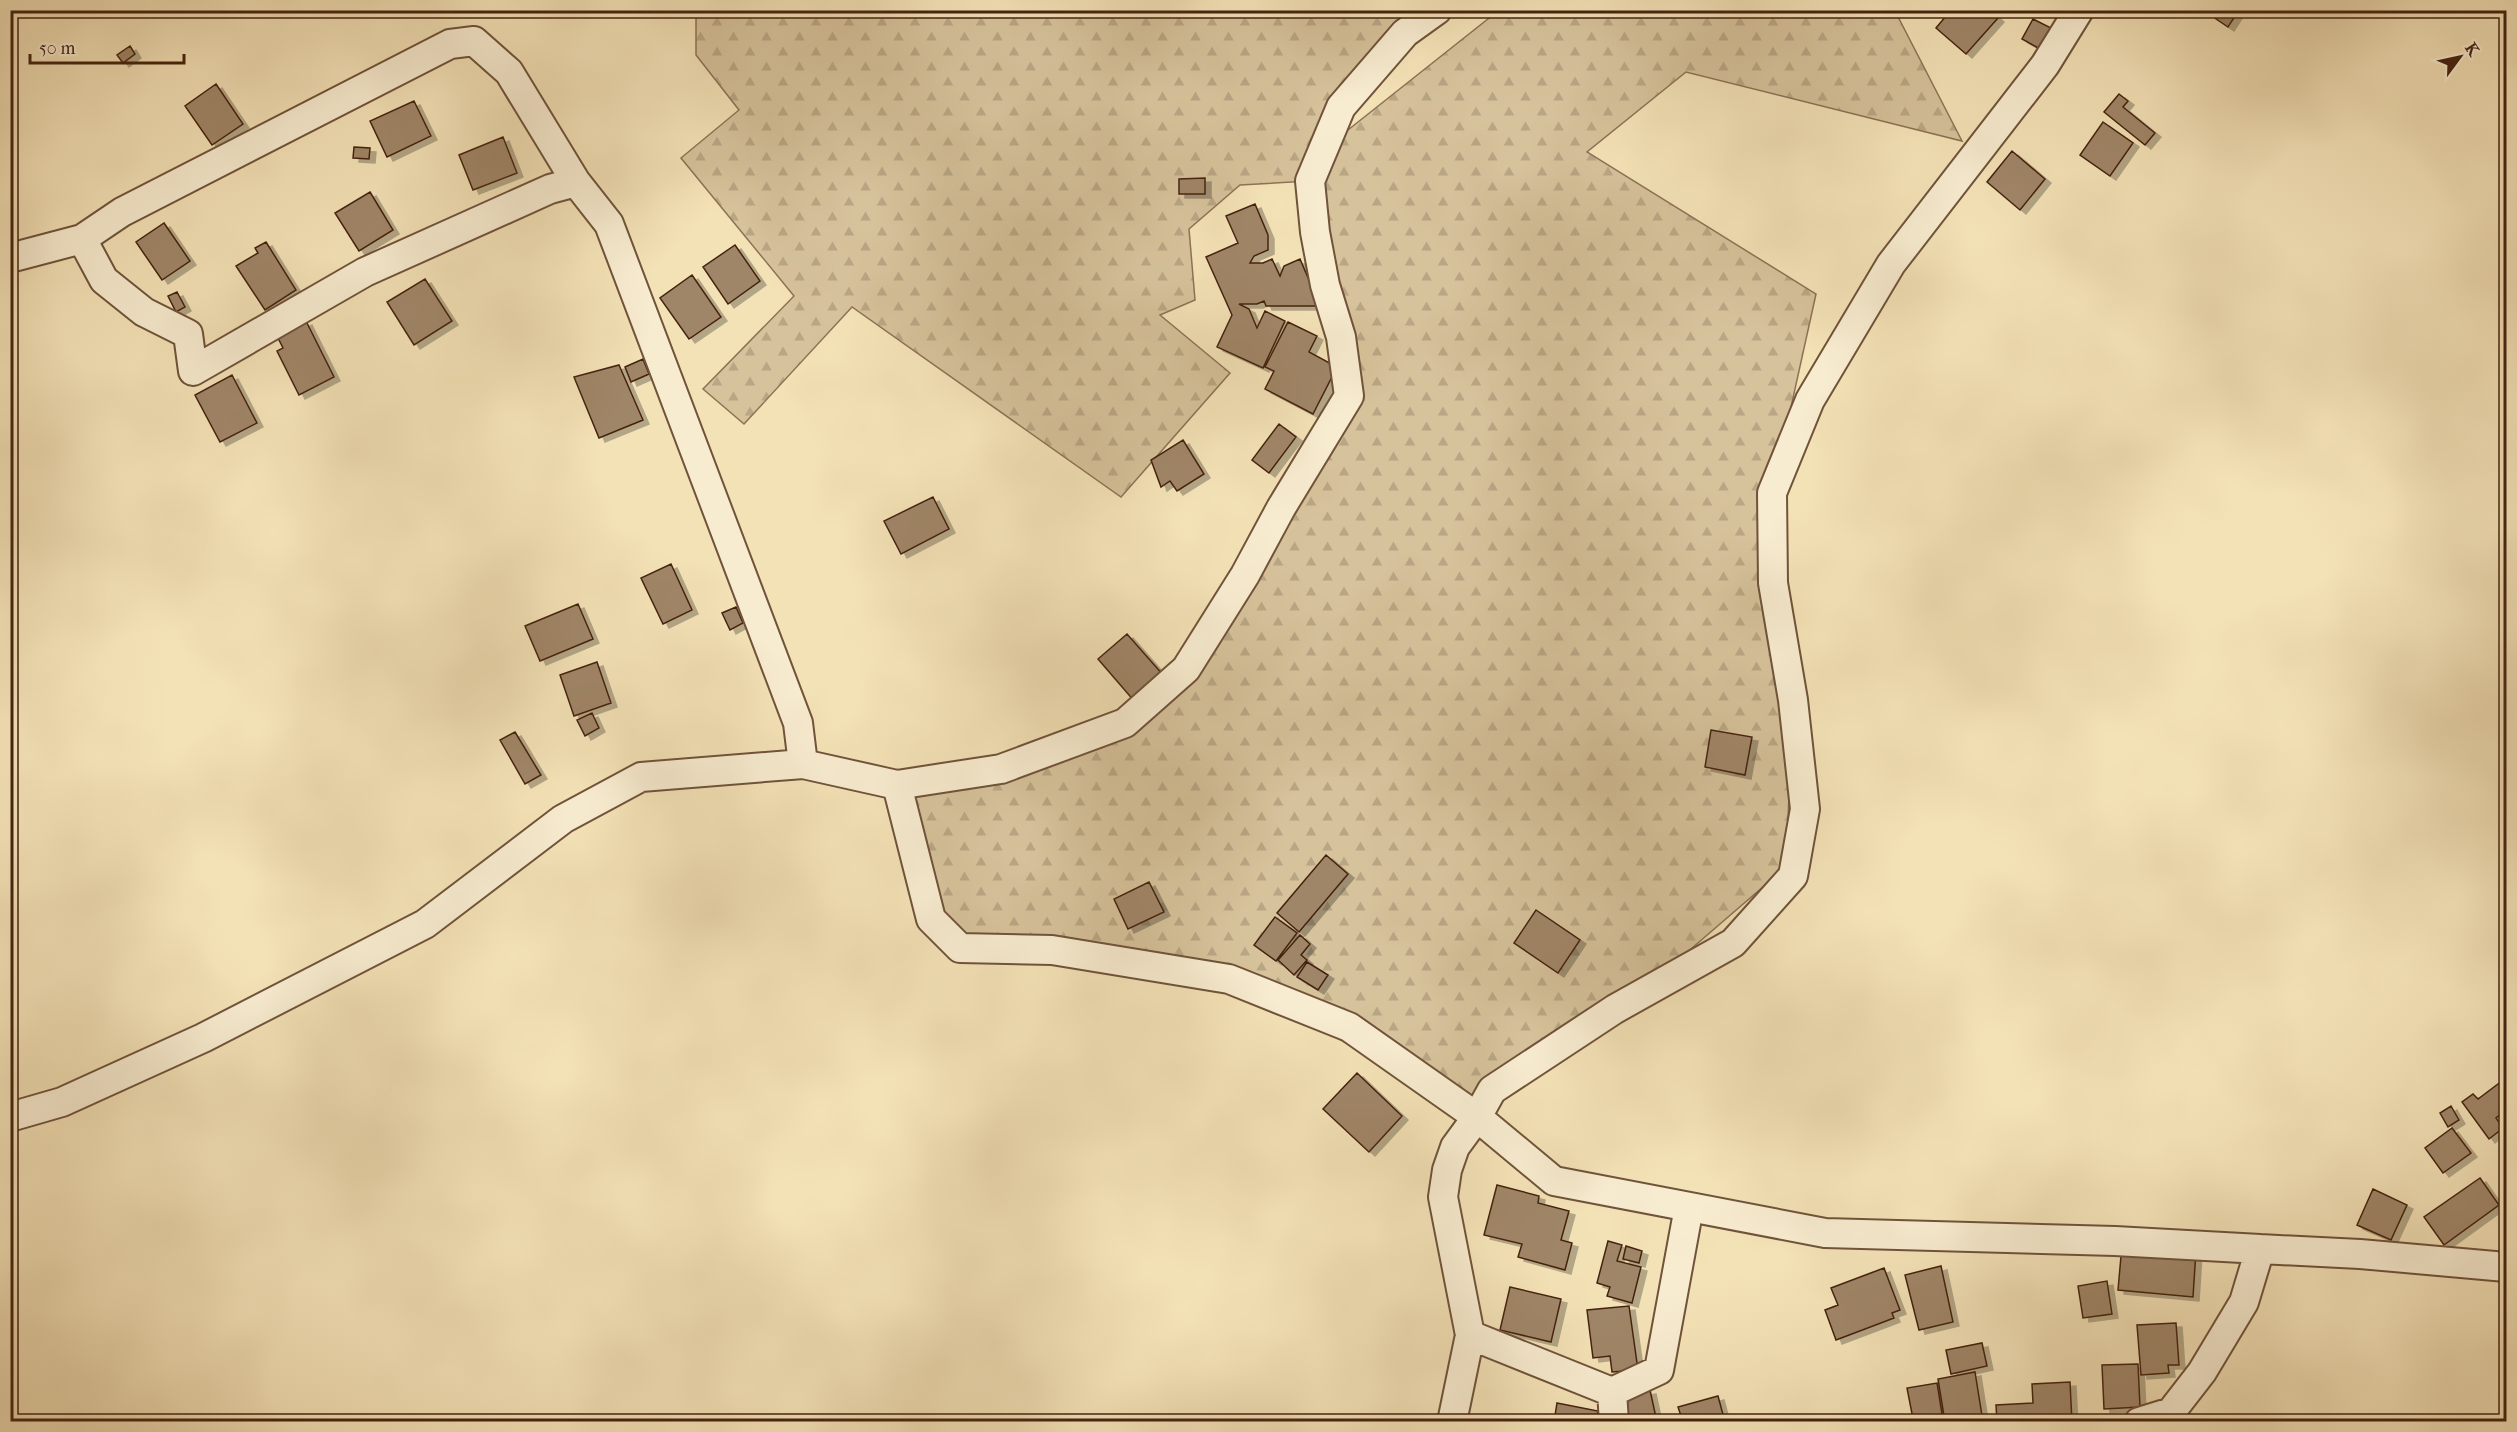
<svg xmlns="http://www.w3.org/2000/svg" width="2517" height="1432" viewBox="0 0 2517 1432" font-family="'IM FELL French Canon',serif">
  <defs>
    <pattern id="forest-firs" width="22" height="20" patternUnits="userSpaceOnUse" patternTransform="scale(1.5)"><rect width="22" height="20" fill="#d6c29b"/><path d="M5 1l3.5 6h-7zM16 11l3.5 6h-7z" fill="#b9a684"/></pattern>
    <filter id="shadow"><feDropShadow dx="6" dy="4" stdDeviation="0" flood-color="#0004"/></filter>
  </defs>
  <rect width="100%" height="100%" fill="#f4e2b7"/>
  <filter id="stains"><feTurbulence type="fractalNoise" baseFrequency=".00333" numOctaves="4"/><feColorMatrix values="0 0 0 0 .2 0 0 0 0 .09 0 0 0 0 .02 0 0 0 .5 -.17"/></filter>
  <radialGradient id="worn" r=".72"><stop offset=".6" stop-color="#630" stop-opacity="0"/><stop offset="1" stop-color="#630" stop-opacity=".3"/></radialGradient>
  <path fill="url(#forest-firs)" stroke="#8d7256" stroke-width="1.5" d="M696,11H1437L1324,149L1498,11H1895L1962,141L1686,72L1587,152L1816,294L1772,493L1793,700L1786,867L1633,999L1458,1104L1229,979L946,935L897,785L1125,723L1257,553L1349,396L1309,181L1240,185L1189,229L1195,300L1160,315L1230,373L1121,497L852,307L744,424L703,389L794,296L681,158L739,110L696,55Z"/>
  <path fill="#a08667" stroke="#442310" stroke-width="1.5" filter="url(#shadow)" d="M1951,10H1989L1998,18L1966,54L1936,28Z
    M2203,10H2239L2228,27Z
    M2033,19L2051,28L2040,49L2022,39Z
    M130,46L135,54L123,63L117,55Z
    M216,84L243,124L212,145L185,106Z
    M2119,94L2128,101L2123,107L2155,133L2145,145L2104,112Z
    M414,101L431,136L387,157L370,121Z
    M2103,122L2133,143L2110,176L2080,155Z
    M503,137L517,173L473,190L459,155Z
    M354,147L370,148L369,159L353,158Z
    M2012,151L2045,179L2020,210L1987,182Z
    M1205,178V194H1179V179Z
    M370,192L393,230L359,251L335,213Z
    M1255,204L1268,235V250L1254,256L1250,263H1263L1272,259L1280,276L1284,266L1300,259L1320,306H1266L1264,301L1257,304H1239L1249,309L1257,328L1265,311L1285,321L1263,368L1217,347L1232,315L1206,257L1238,243L1226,216Z
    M164,223L190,261L162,280L136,242Z
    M266,242L296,290L265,310L236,266L258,253L255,248Z
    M735,245L760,281L728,304L703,267Z
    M692,275L721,317L689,339L660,298Z
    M425,279L452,321L414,345L387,302Z
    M177,292L185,307L176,312L168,296Z
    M306,321L334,377L299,395L277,351L283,348L277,336Z
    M1288,322L1317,336L1309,352L1337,367L1313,414L1265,389L1274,371L1265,367Z
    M643,359L649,374L631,382L625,367Z
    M619,365L643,420L599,438L574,377Z
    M232,375L257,423L220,442L195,395Z
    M1279,424L1296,437L1269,473L1252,460Z
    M1183,440L1204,474L1177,491L1170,481L1161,487L1151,460Z
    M933,497L949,529L901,554L884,521Z
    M671,564L692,610L663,624L641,578Z
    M578,604L593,639L540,661L525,626Z
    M736,607L743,623L730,630L722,613Z
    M1127,634L1164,676L1135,702L1098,659Z
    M597,662L611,703L574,716L560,675Z
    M592,713L599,728L585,736L577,720Z
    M1711,730L1752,737L1745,775L1705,767Z
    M515,732L541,775L525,784L500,740Z
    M1326,855L1348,874L1299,932L1277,913Z
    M1149,882L1164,912L1128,929L1114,899Z
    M1536,910L1580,940L1558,973L1514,943Z
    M1275,917L1297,933L1276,961L1254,945Z
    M1300,935L1310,944L1301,955L1307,960L1294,975L1278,960Z
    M1307,962L1328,975L1318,990L1297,977Z
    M1357,1073L1402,1116L1369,1152L1323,1109Z
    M2506,1078V1110L2496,1118L2503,1128L2489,1139L2462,1102L2473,1094L2478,1099Z
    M2451,1106L2459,1120L2448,1127L2440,1113Z
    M2452,1128L2471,1153L2443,1173L2425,1148Z
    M2480,1178L2499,1205L2444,1245L2424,1217Z
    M1497,1185L1539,1196L1538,1203L1569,1211L1561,1240L1572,1243L1565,1270L1518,1257L1522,1244L1484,1235Z
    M2373,1189L2407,1205L2391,1240L2357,1225Z
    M1608,1241L1622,1245L1617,1261L1641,1267L1632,1303L1607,1296L1610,1287L1597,1283Z
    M2122,1245L2196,1251L2193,1297L2118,1290Z
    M1626,1246L1642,1251L1639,1263L1623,1259Z
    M1941,1266L1953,1322L1919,1330L1905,1275Z
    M1884,1268L1900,1310L1892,1313L1894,1318L1836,1340L1825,1310L1838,1305L1831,1288Z
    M2107,1281L2112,1314L2083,1318L2078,1286Z
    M1510,1287L1561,1299L1551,1342L1500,1330Z
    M1629,1306L1638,1370L1612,1372L1610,1356L1593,1358L1587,1310Z
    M2176,1323L2179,1365H2168L2169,1373L2141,1375L2137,1325Z
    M1982,1343L1987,1366L1951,1374L1946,1350Z
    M2138,1364L2140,1407L2104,1409L2102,1365Z
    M1975,1372L1983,1422H1945L1938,1379Z
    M2070,1382L2072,1422H1997L1996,1405L2033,1403L2032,1384Z
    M1937,1383L1942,1414L1913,1419L1907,1388Z
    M1650,1390L1657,1422H1621L1616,1398Z
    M1718,1396L1725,1422H1683L1678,1407Z
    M1557,1403L1598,1411L1596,1422H1554Z"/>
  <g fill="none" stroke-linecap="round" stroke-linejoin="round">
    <defs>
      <path id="minor" d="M82,239L104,280L144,312L188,334L193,371L365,272L550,189L576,182L609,224L798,723L803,764
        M10,258L82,239L122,212L450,44L474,41L509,72L576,182
        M897,785L931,919L960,948L1052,950L1229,979L1349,1027L1477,1117L1554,1181L1825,1233L2115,1241L2260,1249
        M10,1117L62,1102L203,1038L425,924L563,819L641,777L803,764L897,785L1001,769L1125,723L1186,669L1245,575L1281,508L1349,396L1341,337L1325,285L1315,232L1310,181L1341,107L1405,33L1437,10
        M1470,1335L1612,1392L1614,1422
        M1612,1392L1659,1370L1689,1207
        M1452,1422L1470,1335L1443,1197L1447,1170L1455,1147L1477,1117L1492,1090L1615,1009L1733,943L1793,876L1805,809L1793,700L1773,583L1772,493L1810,400L1891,264L2045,65L2079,10
        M2139,1422L2171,1412L2202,1372L2244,1302L2260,1249L2360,1254L2506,1267"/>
    </defs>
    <use href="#minor" stroke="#70533a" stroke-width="32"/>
    <use href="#minor" stroke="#f8ecd0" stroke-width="28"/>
  </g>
  <rect width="2517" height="1432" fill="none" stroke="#f4e2b7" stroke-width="36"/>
  <rect x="12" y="12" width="2493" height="1408" fill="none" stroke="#442310" stroke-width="3"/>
  <rect x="18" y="18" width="2481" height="1396" fill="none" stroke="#442310" stroke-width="1.5"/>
  <g transform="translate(2460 57) rotate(57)" stroke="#f8ecd0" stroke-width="4.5" paint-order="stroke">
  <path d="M0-4.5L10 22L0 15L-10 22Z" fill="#442310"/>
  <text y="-9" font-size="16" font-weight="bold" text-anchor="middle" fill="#442310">K</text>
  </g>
  <path d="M30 54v9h154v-9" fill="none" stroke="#442310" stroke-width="3"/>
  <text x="39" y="54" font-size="18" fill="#442310" stroke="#f8ecd0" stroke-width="4.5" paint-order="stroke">50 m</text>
  <rect width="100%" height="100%" filter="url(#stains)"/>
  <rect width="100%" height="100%" fill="url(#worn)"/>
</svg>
